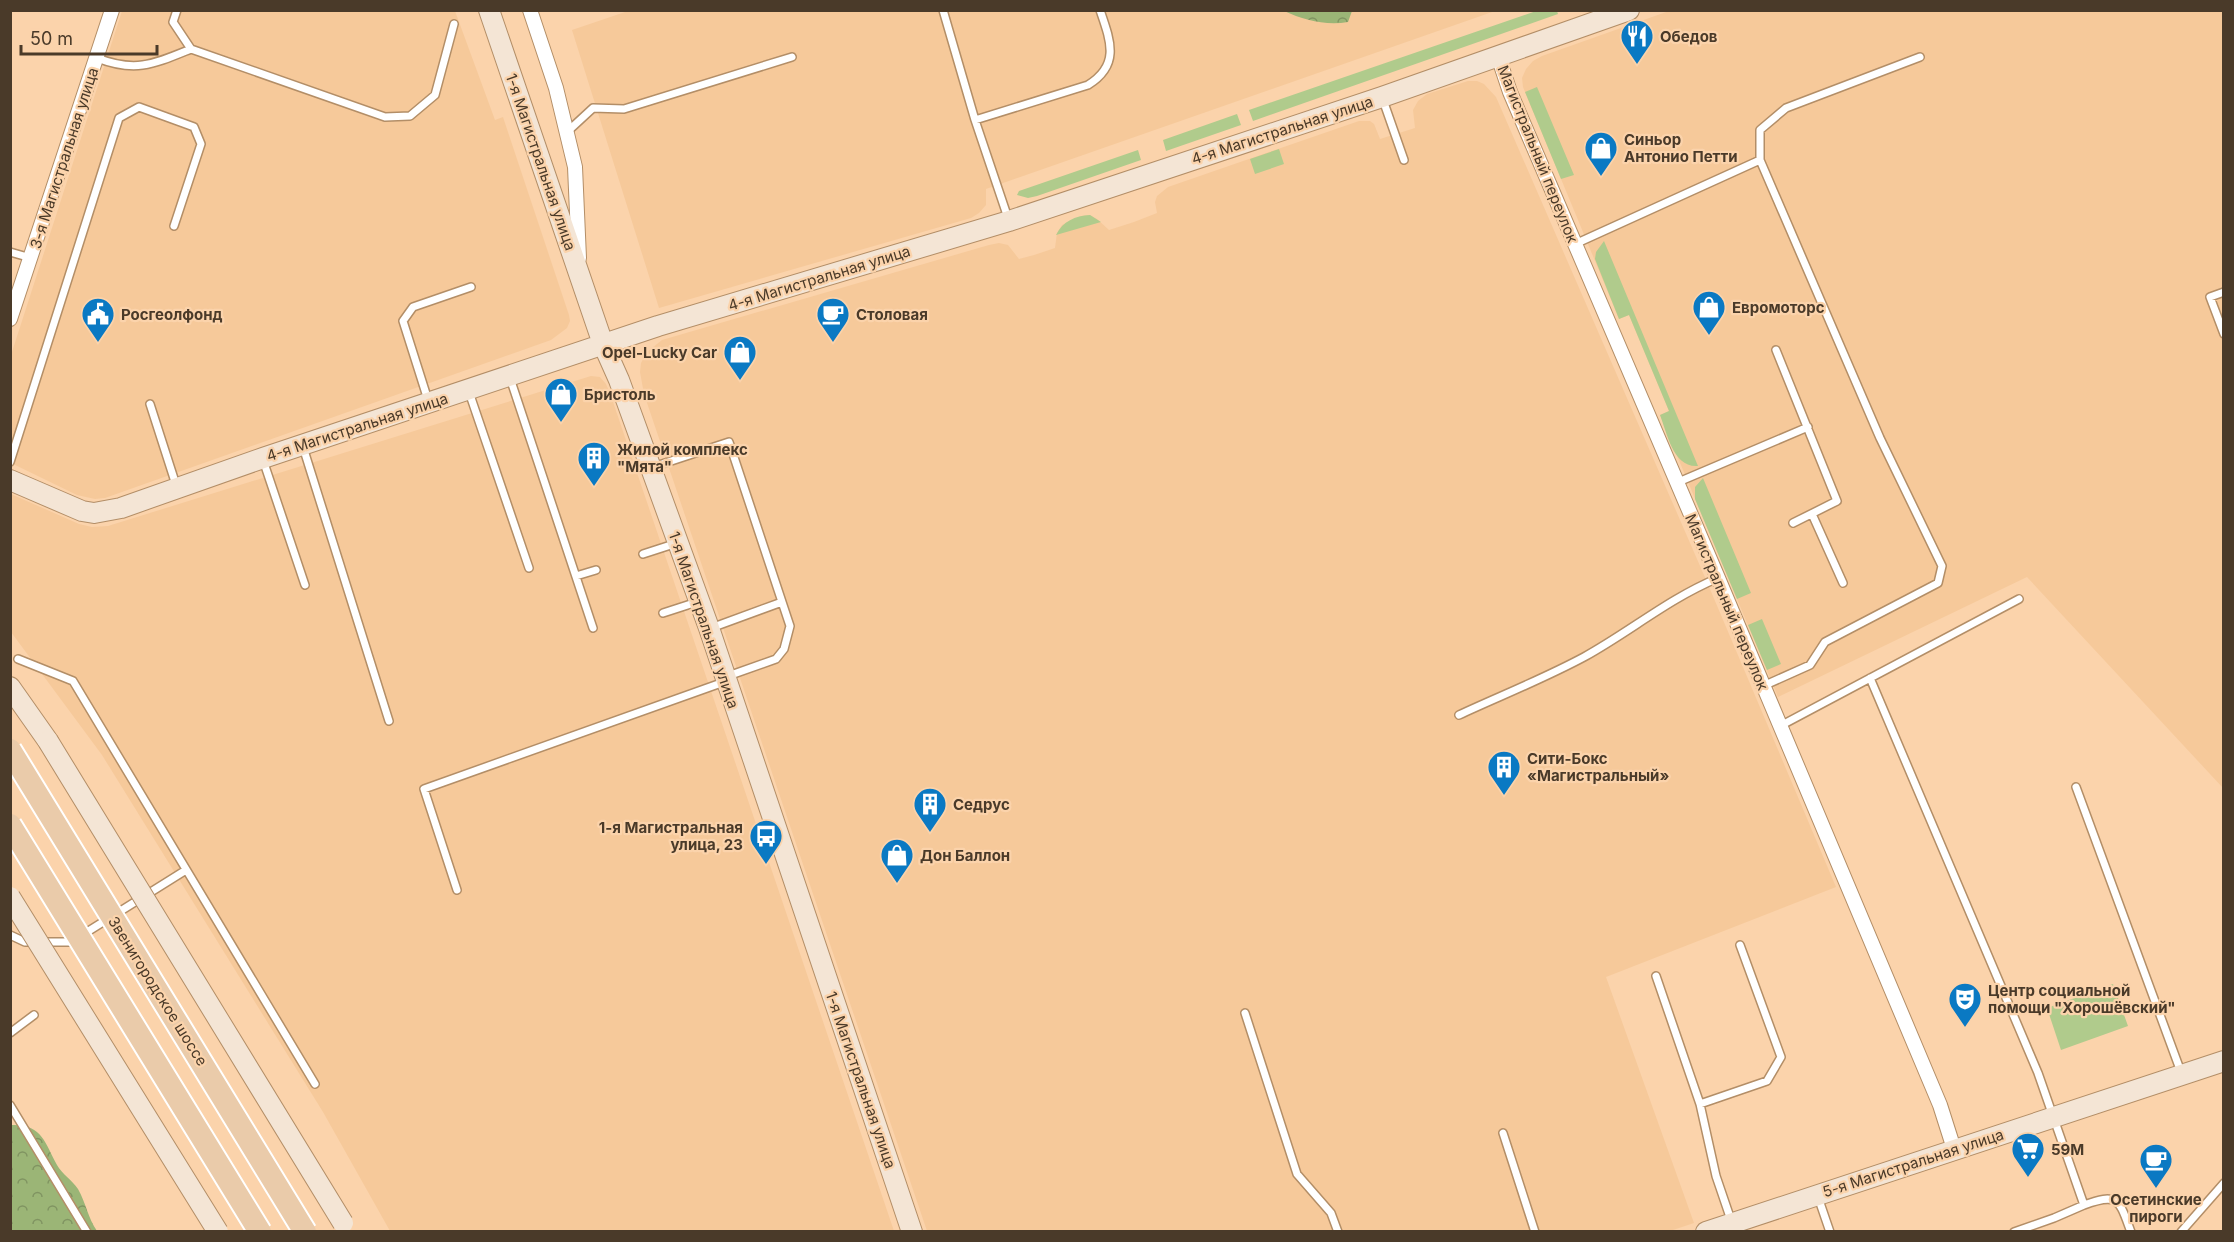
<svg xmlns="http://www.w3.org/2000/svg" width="2234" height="1242" viewBox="0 0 2234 1242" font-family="Inter,sans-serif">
  <defs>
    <pattern id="forest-crowns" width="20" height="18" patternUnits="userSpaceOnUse" patternTransform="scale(1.5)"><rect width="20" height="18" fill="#9bb576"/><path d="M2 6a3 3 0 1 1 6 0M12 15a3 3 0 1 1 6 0" fill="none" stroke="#809461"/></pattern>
  </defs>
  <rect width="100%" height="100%" fill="#fbd3ab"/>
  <path fill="#f6c99a" d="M631,10L1495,11L986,189V205L979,213L971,218L659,308L572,30Z
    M122,11H455L495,120L503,117L569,315L570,321L567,328L551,340L105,498L95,499L77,495L11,463V355Z
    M1669,11H2223V788L2027,577L1778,697L1660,415L1669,411L1629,315L1619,319L1523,87L1522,78L1526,69L1533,61L1542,56Z
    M1468,81H1477L1484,84L1496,97L1707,582L1836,887L1606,977L1694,1223L1667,1232L927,1231L644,394L640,372L641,363L647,352L662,340L989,245L999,243L1008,245L1019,259L1034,255L1055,248L1057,233L1062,225L1081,216L1090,215L1097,219L1109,230L1134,222L1157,213L1155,202L1157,196L1168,187L1359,121H1370L1374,124L1380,139L1415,128L1413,110L1418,101L1427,94Z
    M591,376L600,377L606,384L611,396L894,1231H390L323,1112L102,755L11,632V494L79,524L92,527L108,526Z"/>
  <path fill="#b0cb8c" d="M1539,10L1557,11L1558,14L1253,121L1249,110Z
    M1537,87L1574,175L1561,179L1525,92Z
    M1237,114L1241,125L1166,151L1163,140Z
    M1279,149L1284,164L1255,174L1250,159Z
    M1138,150L1141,160L1037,196L1028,198L1017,195L1019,191Z
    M1090,215L1101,222L1056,235C1063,221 1075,216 1090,215Z
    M1604,241L1698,466C1673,468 1667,433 1660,415L1669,411L1629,315L1619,319L1595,259L1596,252Z
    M1703,478L1751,593L1737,599L1695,499V487Z
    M1762,619L1781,664L1767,670L1748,625Z
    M2113,984L2128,1026L2061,1050L2047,1008Z"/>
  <path fill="url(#forest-crowns)" d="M1284,11H1352L1348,22C1326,26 1304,20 1284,11Z
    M12,1125C42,1124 45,1143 57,1165C62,1174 72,1180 78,1189C86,1203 88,1218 97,1231H11L10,1127Z"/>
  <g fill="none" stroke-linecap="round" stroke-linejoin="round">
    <defs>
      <path id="lane" d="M177,10L173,22L191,49L385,117L410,116L435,95L454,24
        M943,10L975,120L1008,218
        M97,58C136,73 154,64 191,49
        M1383,100L1404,160
        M975,120L1088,85C1120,65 1111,42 1100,10
        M567,132L593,108L624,109L792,57
        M1575,244L1760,160
        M10,252L31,258
        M2224,292L2210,297L2224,334
        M1776,350L1837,501L1793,523
        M510,378L593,628
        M469,392L529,568
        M428,400L403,321L413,307L471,287
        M150,404L177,488
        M303,447L389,721
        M263,460L305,585
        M10,462L119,118L139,107L194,127L201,144L174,226
        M653,467L729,442L790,626L784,649L776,659L728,676
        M1676,483L1808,427
        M1812,514L1843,583
        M643,554L677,543
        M576,576L596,570
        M663,613L697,602
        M711,628L782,602
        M18,659L73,681L315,1084
        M1870,678L2038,1073L2084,1205C2119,1192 2119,1200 2131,1232
        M1763,686L1810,665L1825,642L1938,583L1942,566L1880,438L1760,160V130L1786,108L1920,57
        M1459,715C1500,696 1543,679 1584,657C1631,631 1668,599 1718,578
        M1780,726L2019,599
        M2076,787L2181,1072
        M457,890L424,789L724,682
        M10,935L25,942H71L186,870
        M1656,976L1700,1104L1716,1176L1731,1220
        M1245,1013L1297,1174L1331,1213L1338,1232
        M10,1033L34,1015
        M1700,1104L1767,1081L1781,1057L1740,945
        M10,1105L87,1232
        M1503,1133L1535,1232
        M1818,1197L1830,1232
        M2014,1232L2054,1218L2084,1205
        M2181,1232L2224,1183"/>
      <path id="street" d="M530,10L556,88L575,167L579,258
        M1498,56L1510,92L1718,578L1940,1105L1954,1149
        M10,319L112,10"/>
      <path id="secondary" d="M489,10L603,344L619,380L709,628L912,1232
        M10,480L82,511L94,513L121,508L263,458L658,326L1009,221L1382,97L1629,10
        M10,687L48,741
        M1706,1232L2224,1061"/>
    </defs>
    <use href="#lane" stroke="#b38e67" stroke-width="10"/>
    <use href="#street" stroke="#b38e67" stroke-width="16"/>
    <use href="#secondary" stroke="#b38e67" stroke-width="22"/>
    <use href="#lane" stroke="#fff" stroke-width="7"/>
    <use href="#street" stroke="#fff" stroke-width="14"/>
    <use href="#secondary" stroke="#f4e5d5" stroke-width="20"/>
    <defs>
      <path id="secondary-bridge" d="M48,741L343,1223
        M10,897L218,1232"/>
      <path id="primary-bridge" d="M10,750L305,1232
        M10,825L260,1232"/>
    </defs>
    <use href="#secondary-bridge" stroke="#b38e67" stroke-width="22" stroke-linecap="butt"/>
    <use href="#primary-bridge" stroke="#fff" stroke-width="26" stroke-linecap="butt"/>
    <use href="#secondary-bridge" stroke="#f4e5d5" stroke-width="20"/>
    <use href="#primary-bridge" stroke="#eacbaa" stroke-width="22"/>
  </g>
  <defs>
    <symbol id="restaurant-pin" viewBox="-11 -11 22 30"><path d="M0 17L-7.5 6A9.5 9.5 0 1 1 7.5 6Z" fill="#0a79c3" stroke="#fbd3ab"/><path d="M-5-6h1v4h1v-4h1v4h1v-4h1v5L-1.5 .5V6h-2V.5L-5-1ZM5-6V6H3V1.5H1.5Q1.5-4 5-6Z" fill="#fff"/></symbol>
    <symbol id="shop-pin" viewBox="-11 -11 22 30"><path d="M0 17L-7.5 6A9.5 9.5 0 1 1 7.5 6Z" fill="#0a79c3" stroke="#fbd3ab"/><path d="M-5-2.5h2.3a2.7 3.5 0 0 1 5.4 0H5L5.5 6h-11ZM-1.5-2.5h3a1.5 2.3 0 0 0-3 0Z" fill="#fff"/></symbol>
    <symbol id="civic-pin" viewBox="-11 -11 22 30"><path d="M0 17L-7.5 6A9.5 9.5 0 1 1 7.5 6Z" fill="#0a79c3" stroke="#fbd3ab"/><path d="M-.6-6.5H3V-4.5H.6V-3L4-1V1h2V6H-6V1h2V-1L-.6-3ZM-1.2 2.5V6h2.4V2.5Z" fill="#fff"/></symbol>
    <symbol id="cafe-pin" viewBox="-11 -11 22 30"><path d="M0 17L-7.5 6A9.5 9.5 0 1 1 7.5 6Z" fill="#0a79c3" stroke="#fbd3ab"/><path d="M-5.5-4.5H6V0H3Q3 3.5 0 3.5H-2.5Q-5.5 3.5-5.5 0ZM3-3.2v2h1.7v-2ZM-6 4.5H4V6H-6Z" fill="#fff"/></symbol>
    <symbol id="building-pin" viewBox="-11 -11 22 30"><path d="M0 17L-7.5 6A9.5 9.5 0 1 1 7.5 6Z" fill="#0a79c3" stroke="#fbd3ab"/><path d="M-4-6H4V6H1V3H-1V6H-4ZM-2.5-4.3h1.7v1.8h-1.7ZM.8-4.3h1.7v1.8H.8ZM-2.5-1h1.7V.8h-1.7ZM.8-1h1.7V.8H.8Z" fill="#fff"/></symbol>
    <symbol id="bus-pin" viewBox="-11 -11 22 30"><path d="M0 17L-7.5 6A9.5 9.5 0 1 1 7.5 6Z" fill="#0a79c3" stroke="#fbd3ab"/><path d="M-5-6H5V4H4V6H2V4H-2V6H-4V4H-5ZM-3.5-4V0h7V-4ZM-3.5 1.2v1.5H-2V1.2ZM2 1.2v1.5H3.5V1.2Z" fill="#fff"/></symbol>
    <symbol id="theatre-pin" viewBox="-11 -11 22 30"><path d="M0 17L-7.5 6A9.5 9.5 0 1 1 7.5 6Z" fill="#0a79c3" stroke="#fbd3ab"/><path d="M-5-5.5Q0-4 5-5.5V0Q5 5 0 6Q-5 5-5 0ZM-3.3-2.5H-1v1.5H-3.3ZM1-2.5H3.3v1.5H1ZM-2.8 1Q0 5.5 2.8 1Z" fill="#fff"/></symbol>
    <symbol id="supermarket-pin" viewBox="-11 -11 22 30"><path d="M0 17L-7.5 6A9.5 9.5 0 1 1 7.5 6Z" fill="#0a79c3" stroke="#fbd3ab"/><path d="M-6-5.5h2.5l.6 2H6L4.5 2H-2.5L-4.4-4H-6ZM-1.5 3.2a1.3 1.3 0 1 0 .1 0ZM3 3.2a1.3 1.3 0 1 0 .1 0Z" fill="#fff"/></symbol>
  </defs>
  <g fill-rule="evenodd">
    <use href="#restaurant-pin" x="1618" y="17" width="38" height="52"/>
    <use href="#shop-pin" x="1582" y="129" width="38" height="52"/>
    <use href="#shop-pin" x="1690" y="288" width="38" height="52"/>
    <use href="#civic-pin" x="79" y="295" width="38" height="52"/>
    <use href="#cafe-pin" x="814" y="295" width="38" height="52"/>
    <use href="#shop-pin" x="721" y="333" width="38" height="52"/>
    <use href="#shop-pin" x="542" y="375" width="38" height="52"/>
    <use href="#building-pin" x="575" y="439" width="38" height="52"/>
    <use href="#building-pin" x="1485" y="748" width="38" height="52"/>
    <use href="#building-pin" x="911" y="785" width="38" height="52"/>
    <use href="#bus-pin" x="747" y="817" width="38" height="52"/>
    <use href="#shop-pin" x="878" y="836" width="38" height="52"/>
    <use href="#theatre-pin" x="1946" y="980" width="38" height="52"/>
    <use href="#supermarket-pin" x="2009" y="1130" width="38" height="52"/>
    <use href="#cafe-pin" x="2137" y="1141" width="38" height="52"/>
  </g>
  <g text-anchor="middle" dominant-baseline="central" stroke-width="4.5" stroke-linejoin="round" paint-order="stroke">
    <g font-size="15" font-weight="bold" fill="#4a3a29" stroke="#fbd3ab" text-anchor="start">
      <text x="1660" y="36">Обедов</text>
      <text x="1624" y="139">Синьор<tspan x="1624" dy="17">Антонио Петти</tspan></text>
      <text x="1732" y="307">Евромоторс</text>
      <text x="121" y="314">Росгеолфонд</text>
      <text x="856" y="314">Столовая</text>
      <text x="717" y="352" text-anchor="end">Opel-Lucky Car</text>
      <text x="584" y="394">Бристоль</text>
      <text x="617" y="449">Жилой комплекс<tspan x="617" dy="17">"Мята"</tspan></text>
      <text x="1527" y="758">Сити-Бокс<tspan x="1527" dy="17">«Магистральный»</tspan></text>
      <text x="953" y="804">Седрус</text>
      <text x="743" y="827" text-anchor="end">1-я Магистральная<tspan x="743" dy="17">улица, 23</tspan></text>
      <text x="920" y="855">Дон Баллон</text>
      <text x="1988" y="990">Центр социальной<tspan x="1988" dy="17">помощи "Хорошёвский"</tspan></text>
      <text x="2051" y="1149">59М</text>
      <text x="2156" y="1199" text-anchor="middle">Осетинские<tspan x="2156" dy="17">пироги</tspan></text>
    </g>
    <g font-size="15" fill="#4a3a29" stroke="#fbd3ab">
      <text transform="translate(1282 130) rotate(-18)">4-я Магистральная улица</text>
      <text transform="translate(1538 154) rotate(68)">Магистральный переулок</text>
      <text transform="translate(64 158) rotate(-72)">3-я Магистральная улица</text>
      <text transform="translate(541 162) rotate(71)">1-я Магистральная улица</text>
      <text transform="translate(819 278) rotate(-17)">4-я Магистральная улица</text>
      <text transform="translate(357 427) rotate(-18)">4-я Магистральная улица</text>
      <text transform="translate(1727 602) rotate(67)">Магистральный переулок</text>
      <text transform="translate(704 620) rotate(71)">1-я Магистральная улица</text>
      <text transform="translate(158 991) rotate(58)">Звенигородское шоссе</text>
      <text transform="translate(861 1080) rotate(71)">1-я Магистральная улица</text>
      <text transform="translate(1913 1163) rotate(-18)">5-я Магистральная улица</text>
    </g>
  </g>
  <rect width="2234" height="1242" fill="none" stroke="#4a3a29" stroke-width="24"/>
  <path d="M21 45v9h136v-9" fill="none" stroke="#4a3a29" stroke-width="3"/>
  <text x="30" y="45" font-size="18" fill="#4a3a29" stroke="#fbd3ab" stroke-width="4.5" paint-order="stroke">50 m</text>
</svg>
